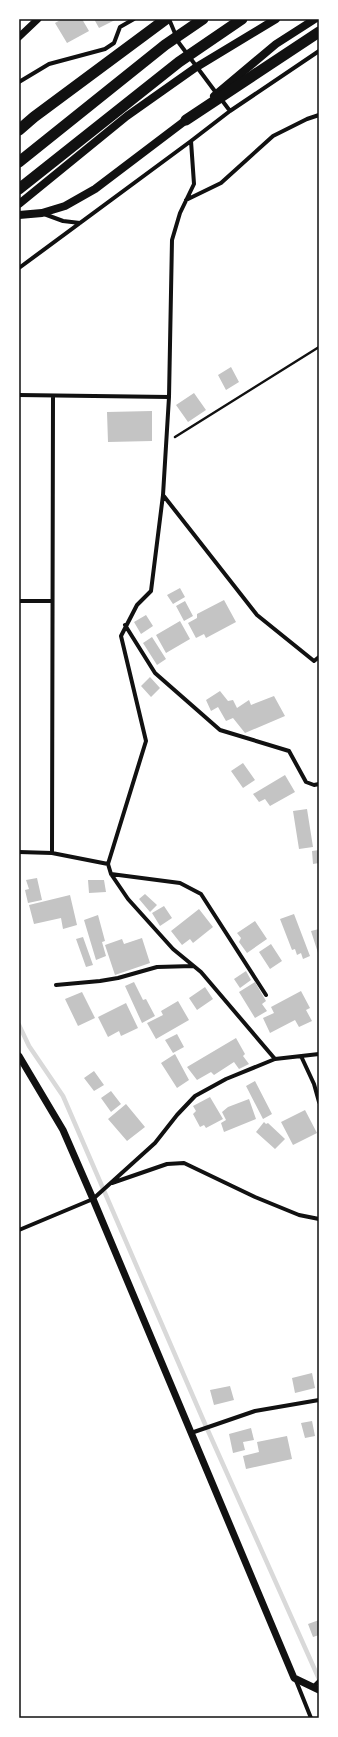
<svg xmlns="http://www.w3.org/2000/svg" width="338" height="1737" viewBox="0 0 338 1737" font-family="Bitter,serif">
  <rect width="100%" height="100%" fill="#fff"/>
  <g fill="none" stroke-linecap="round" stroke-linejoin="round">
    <path stroke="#d9d9d9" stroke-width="4.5" d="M19,1025L29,1046L63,1096L205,1424L319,1679"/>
  </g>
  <path fill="#c4c4c4" d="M62,19H82L89,31L67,43L55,23Z
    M94,19H117L99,28Z
    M231,367L239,382L226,390L218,375Z
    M194,393L206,410L188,422L176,405Z
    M152,411V441L108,442L107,412Z
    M180,588L185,597L173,604L167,595Z
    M224,600L236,622L206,638L204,634L196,638L188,623L197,618V614Z
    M185,601L193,616L184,621L176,606Z
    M146,615L153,626L141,634L134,622Z
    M180,621L190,639L166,653L156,635Z
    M152,637L166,659L157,665L143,643Z
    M150,677L160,688L151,697L141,686Z
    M220,691L228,701L233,700L237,708L249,700L251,705L274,696L285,716L245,733L233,718L226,721L218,707L211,711L206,700Z
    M243,763L255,780L243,788L231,771Z
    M285,775L295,792L270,806L265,799L259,802L253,794Z
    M307,809L313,847L299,849L293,811Z
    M319,850V863L313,864L312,851Z
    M37,878L42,900L28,903L25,890L29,889L26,880Z
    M88,880H104L106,892L89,893Z
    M145,894L157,905L150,912L139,899Z
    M70,895L77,925L63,929L61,918L34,924L29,905Z
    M164,906L172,918L160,926L152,913Z
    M199,909L213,927L193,943L190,939L182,945L171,931Z
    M294,914L310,956L303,959L301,953L297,955L295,949L292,950L280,919Z
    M98,915L105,941L102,942L106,956L96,960L84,920Z
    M255,921L267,939L247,953L239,942L241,938L237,933Z
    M319,929V952L318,953L311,931Z
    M83,937L93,965L86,967L76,939Z
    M142,938L150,963L115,975L105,945L122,939L124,944Z
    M271,944L282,961L270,969L259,952Z
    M246,971L251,980L240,988L234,979Z
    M134,982L143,1000L146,999L155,1016L142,1023L125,986Z
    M255,982L266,1001L262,1004L267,1011L255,1018L239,992Z
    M205,987L213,999L197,1010L189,998Z
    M301,991L310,1008L306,1010L312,1021L299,1027L295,1020L270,1033L263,1018L274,1013L271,1007Z
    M82,992L95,1018L78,1026L65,999Z
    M178,1001L189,1020L156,1039L147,1023L163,1015L161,1011Z
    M126,1003L138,1028L121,1036L119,1031L108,1037L98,1017Z
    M177,1034L184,1047L173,1053L165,1040Z
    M236,1038L245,1054L243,1056L249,1064L239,1069L234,1062L214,1075L211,1072L197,1080L187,1067Z
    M175,1054L189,1080L177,1088L161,1063Z
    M94,1071L104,1085L94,1091L84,1078Z
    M255,1081L272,1114L263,1119L246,1086Z
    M111,1091L121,1104L111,1112L101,1098Z
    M210,1097L223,1119L206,1128L204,1125L200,1127L193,1114L196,1111L193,1106Z
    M249,1099L256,1119L224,1132L221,1123L226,1120L222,1112L228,1107Z
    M126,1104L145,1127L127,1141L108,1119Z
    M305,1110L317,1133L293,1145L281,1122Z
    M264,1122L266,1124L268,1123L285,1139L275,1149L256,1132Z
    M312,1373L315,1388L295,1393L292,1378Z
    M230,1386L234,1400L214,1405L210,1390Z
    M312,1421L315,1436L305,1438L301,1423Z
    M251,1428L254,1440L243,1442L245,1450L233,1453L229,1434Z
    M287,1436L292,1459L246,1469L243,1456L259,1452L257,1442Z
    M319,1620V1635L313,1637L308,1624Z"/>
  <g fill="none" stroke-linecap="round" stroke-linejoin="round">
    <path stroke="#111" stroke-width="2.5" d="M175,437L319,347"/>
    <path stroke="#111" stroke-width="4" d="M169,19L179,43L217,94
      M19,82L49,64L105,49L114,43L120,27L134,19
      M221,99L230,111
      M186,200L221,183L273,136L307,119L319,115
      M44,214L63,221L80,223
      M19,268L191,141
      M19,395L169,397
      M163,495L257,615L314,661L319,657
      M19,601H52
      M125,625L155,673L220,730L289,751L306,782L314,785L319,784
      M19,852L52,853L108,864
      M52,853L53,396
      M111,874L180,883L201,894L266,995
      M56,985L100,981L118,978L157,967L193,966
      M301,1056L314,1084L319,1102
      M275,1059L201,972L173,949L128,899L111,874L108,864L146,741L121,636L137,605L151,591L163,495L169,397L172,240L180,213L194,184L191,141L230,111L319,51
      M112,1183L167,1164L184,1163L255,1197L299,1215L319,1219
      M19,1230L93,1199L155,1143L177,1115L195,1096L226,1079L275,1059L319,1054
      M191,1433L255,1411L319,1400
      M295,1678L311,1718
      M313,1687L319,1681"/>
    <path stroke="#111" stroke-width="7" d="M19,37L38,19
      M19,1056L63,1130L93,1199L294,1678L319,1690"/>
    <path stroke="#111" stroke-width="8" d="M214,96L276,44L315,19
      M19,204L127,116L195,68L276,19
      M19,215L42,213L65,206L95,189L190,117"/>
    <path stroke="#111" stroke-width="11" d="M186,120L319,32
      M19,130L34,117L166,19
      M19,162L165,45L203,19
      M19,189L179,62L242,19"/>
  </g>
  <rect width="338" height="1737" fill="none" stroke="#ffffff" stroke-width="40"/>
  <rect x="20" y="20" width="298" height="1697" fill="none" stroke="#111" stroke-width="1.5"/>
</svg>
